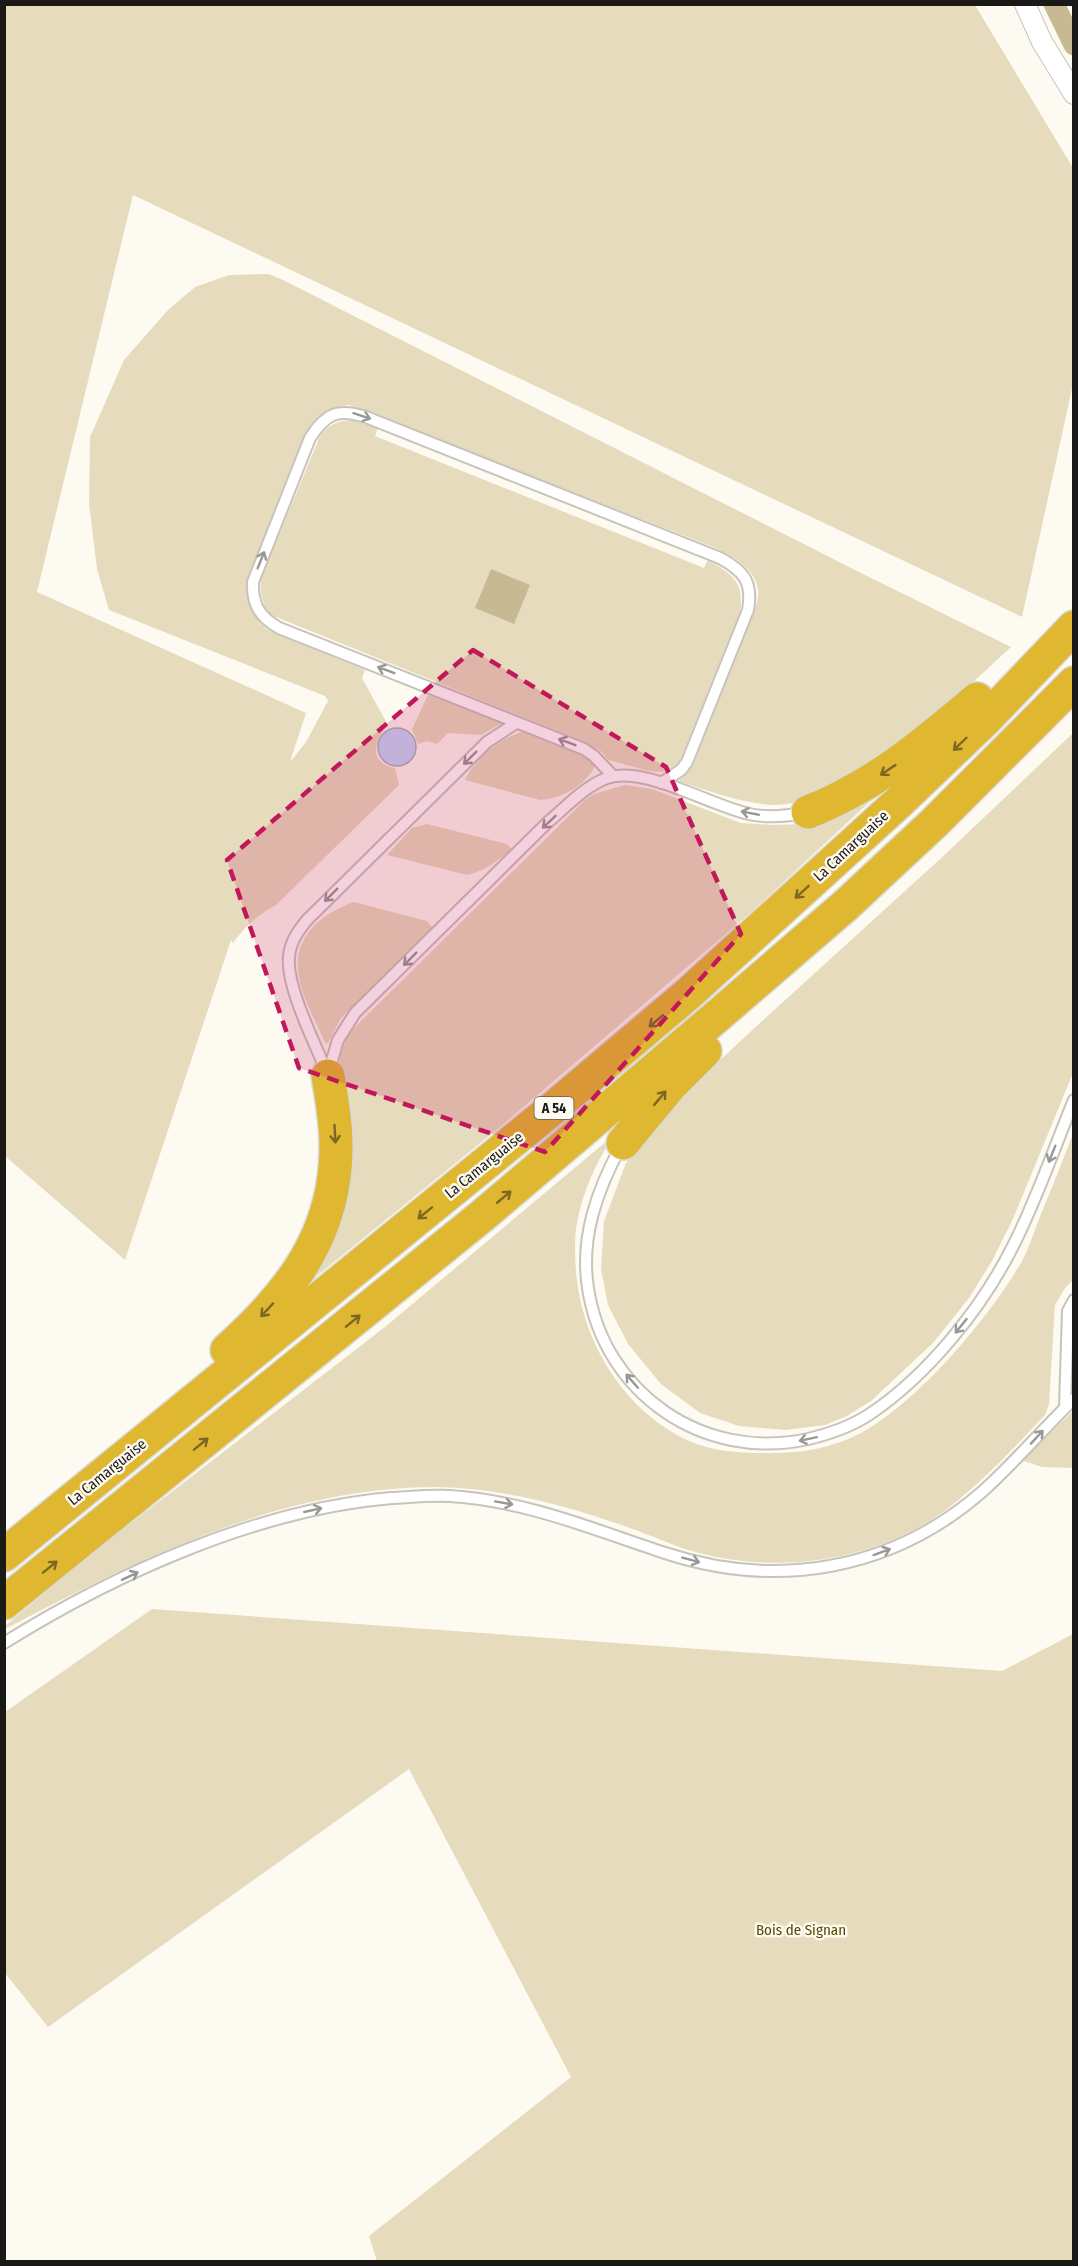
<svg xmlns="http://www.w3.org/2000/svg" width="1078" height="2266" viewBox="0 0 1078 2266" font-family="'Fira Sans Condensed',sans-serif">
  <rect width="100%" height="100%" fill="#fdfaf2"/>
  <path fill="#e6dcbd" d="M5,5H975L1073,168V384L1022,617L133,195L37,592L306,713L290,762L306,742L328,701L325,696L109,610L97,569L89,504L90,437L124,360L168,310L195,287L229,275L268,274L281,279L855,570L1011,647C953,700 893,762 819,793C805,799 791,805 776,805C742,804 710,791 678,781L693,766L756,606C757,601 759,595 758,591C756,568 731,555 713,547L349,405C333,407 321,412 311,425L248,579V594L250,605L260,623L268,630L365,670L362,678L388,725C374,741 368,763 395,768L399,785L276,905C258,915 245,926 233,943L231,940L125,1260L5,1156Z
    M352,420L378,428L375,436L704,568L708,560C732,574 745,582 740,612L681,759L673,768L662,772L649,771L608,760L602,752L585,742L271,615C261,603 260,594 261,578L320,436C329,424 337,421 352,420Z
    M428,695L502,723L481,735L448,733L437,744L427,741L418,744L412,729Z
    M522,732L594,760L596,765C584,786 564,798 540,800L465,780C476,757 499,739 522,732Z
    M1073,733V1073L1013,1219L992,1261L969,1298L934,1342L871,1401L847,1416L825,1425L786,1430L739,1426L700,1413L661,1384L628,1344L608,1305L601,1269L604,1221L626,1163L664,1113L749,1033L939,860Z
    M625,785L652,789L741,823L773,825L803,824L877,795L748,915L500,1127L312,1280L309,1276L340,1082V1057L347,1037L354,1028L584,801L594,794Z
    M427,824L507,844L512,849C497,861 486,871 467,875L387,855L412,828Z
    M354,902L427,921L432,927L341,1018L328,1043H325C317,1023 302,998 299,977C291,938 321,913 354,902Z
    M1073,1134V1280L1065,1288L1055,1305L1049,1404L1045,1415C1015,1447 985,1479 951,1506C882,1560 783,1575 699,1553C675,1547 653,1536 630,1528C569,1506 502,1488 437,1487C283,1487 140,1558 7,1628L5,1626L99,1548L385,1327L614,1135C596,1162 583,1191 577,1223C574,1239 575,1257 576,1273C583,1343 623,1409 687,1440C710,1451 739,1453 763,1453C797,1454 831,1449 861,1433C918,1402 990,1317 1022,1261C1029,1248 1034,1232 1039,1219C1051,1190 1062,1162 1073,1134Z
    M1073,1411V1468L1042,1467L1021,1460Z
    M152,1609L1002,1671L1073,1634V2261H377L369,2236L571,2077L409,1769L48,2027L5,1973V1712Z"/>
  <path fill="#c7b991" d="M491,569L530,585L514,624L475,608Z"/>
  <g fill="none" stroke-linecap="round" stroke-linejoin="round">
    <path stroke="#c7b991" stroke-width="21" d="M1054,4L1074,45"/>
  </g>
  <path fill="#c2d7fb" stroke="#abb0b7" stroke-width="1.5" d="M378 747a19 19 0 1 1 38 0a19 19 0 1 1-38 0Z"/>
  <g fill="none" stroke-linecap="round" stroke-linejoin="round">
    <defs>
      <path id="lane" d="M613,776L594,756L584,749L279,628C260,617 252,605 253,582L310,438C326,413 338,408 366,417L720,558C744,571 753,582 748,610L687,762L681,770L661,783
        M327,1073C315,1043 286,987 289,957C290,942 298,931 307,920L487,742L516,723
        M328,1074L338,1040L355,1013L548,822C566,807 585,786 607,778C644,765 711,806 749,814C767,818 787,816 804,813
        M621,1146C597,1190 580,1238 588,1288C604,1394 704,1462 808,1439C829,1434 852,1426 870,1414C928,1375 982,1308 1013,1246C1037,1199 1054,1148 1074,1100
        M1065,1407L1068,1311L1074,1300
        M4,1643C116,1573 259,1509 392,1498C411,1497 431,1495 450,1496C527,1501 592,1529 665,1553C778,1590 893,1570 983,1491C1015,1462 1043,1429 1074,1399"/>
      <path id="street" d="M1025,4L1042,42L1074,94"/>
      <path id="highway" d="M808,812C873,787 925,743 977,699
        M623,1143L671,1085L705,1051
        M227,1350C290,1294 337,1233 336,1145C336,1122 332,1099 328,1076
        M4,1555L551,1110L688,994L898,803L985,720L1074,627
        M4,1603L482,1216L715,1018L846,905L934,823L1074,683"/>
    </defs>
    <use href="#lane" stroke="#c7c4bc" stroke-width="14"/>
    <use href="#street" stroke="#c7c4bc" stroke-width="22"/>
    <use href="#highway" stroke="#dadada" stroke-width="36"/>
    <use href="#lane" stroke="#fff" stroke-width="10"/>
    <use href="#street" stroke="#fff" stroke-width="20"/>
    <use href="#highway" stroke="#e0b730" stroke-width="33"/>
  </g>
  <defs><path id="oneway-shaft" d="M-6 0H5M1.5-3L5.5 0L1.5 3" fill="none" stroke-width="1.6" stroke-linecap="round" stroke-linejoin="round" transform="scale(1.5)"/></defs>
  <g stroke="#989896">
    <use href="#oneway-shaft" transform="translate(362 416) rotate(18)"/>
    <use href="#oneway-shaft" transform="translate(261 560) rotate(-68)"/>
    <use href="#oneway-shaft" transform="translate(386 670) rotate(-159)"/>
    <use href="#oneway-shaft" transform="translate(567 742) rotate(-159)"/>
    <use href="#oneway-shaft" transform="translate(470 758) rotate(135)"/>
    <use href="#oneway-shaft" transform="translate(750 813) rotate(-169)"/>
    <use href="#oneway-shaft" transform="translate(549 822) rotate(137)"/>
    <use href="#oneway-shaft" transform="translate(331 895) rotate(135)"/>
    <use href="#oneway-shaft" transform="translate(410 959) rotate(135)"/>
    <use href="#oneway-shaft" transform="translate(1052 1154) rotate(112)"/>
    <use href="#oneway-shaft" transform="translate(961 1326) rotate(129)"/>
    <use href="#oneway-shaft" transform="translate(632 1381) rotate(-131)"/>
    <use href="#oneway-shaft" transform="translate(1037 1437) rotate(-47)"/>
    <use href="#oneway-shaft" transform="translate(808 1439) rotate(168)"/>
    <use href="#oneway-shaft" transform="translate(504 1503) rotate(10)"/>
    <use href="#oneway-shaft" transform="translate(313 1510) rotate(-13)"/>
    <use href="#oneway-shaft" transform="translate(882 1552) rotate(-20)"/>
    <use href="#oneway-shaft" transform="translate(691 1560) rotate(15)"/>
    <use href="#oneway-shaft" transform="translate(130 1576) rotate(-25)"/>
  </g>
  <g stroke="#7d6823">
    <use href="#oneway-shaft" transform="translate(960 744) rotate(136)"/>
    <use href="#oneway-shaft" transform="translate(888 770) rotate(146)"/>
    <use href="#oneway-shaft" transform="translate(802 892) rotate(138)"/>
    <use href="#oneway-shaft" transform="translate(656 1021) rotate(140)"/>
    <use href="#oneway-shaft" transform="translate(660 1098) rotate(-50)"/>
    <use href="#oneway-shaft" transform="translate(335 1134) rotate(87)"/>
    <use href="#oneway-shaft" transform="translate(504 1197) rotate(-40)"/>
    <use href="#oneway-shaft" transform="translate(425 1213) rotate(141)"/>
    <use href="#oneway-shaft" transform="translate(267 1310) rotate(133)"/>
    <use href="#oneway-shaft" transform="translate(353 1321) rotate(-39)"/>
    <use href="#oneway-shaft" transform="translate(201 1444) rotate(-39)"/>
    <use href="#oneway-shaft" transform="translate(50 1567) rotate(-39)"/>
  </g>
  <path fill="#c2185b" fill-opacity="0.2" stroke="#c2185b" stroke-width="4.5" stroke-dasharray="12 8" stroke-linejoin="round" d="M473,650L666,767L741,934L545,1152L299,1068L227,860Z"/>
  <g text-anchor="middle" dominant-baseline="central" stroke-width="5" stroke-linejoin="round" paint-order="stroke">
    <rect fill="#fdfaf2" stroke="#5e5c58" stroke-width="1.5" x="534.5" y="1097" width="39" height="22" rx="4.5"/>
    <g font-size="14" font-weight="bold" fill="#1a1916">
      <text x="554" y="1108">A 54</text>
    </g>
    <g font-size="15" fill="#1a1916" stroke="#fdfaf2">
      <text transform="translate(851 846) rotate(-43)">La Camarguaise</text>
      <text transform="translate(484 1165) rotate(-39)">La Camarguaise</text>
      <text transform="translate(107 1472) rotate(-39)">La Camarguaise</text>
    </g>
    <g font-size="15" fill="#5c4800" stroke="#fdfaf2">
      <text x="801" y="1930">Bois de Signan</text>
    </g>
  </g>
  <rect width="1078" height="2266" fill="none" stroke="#1a1916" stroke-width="12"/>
</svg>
